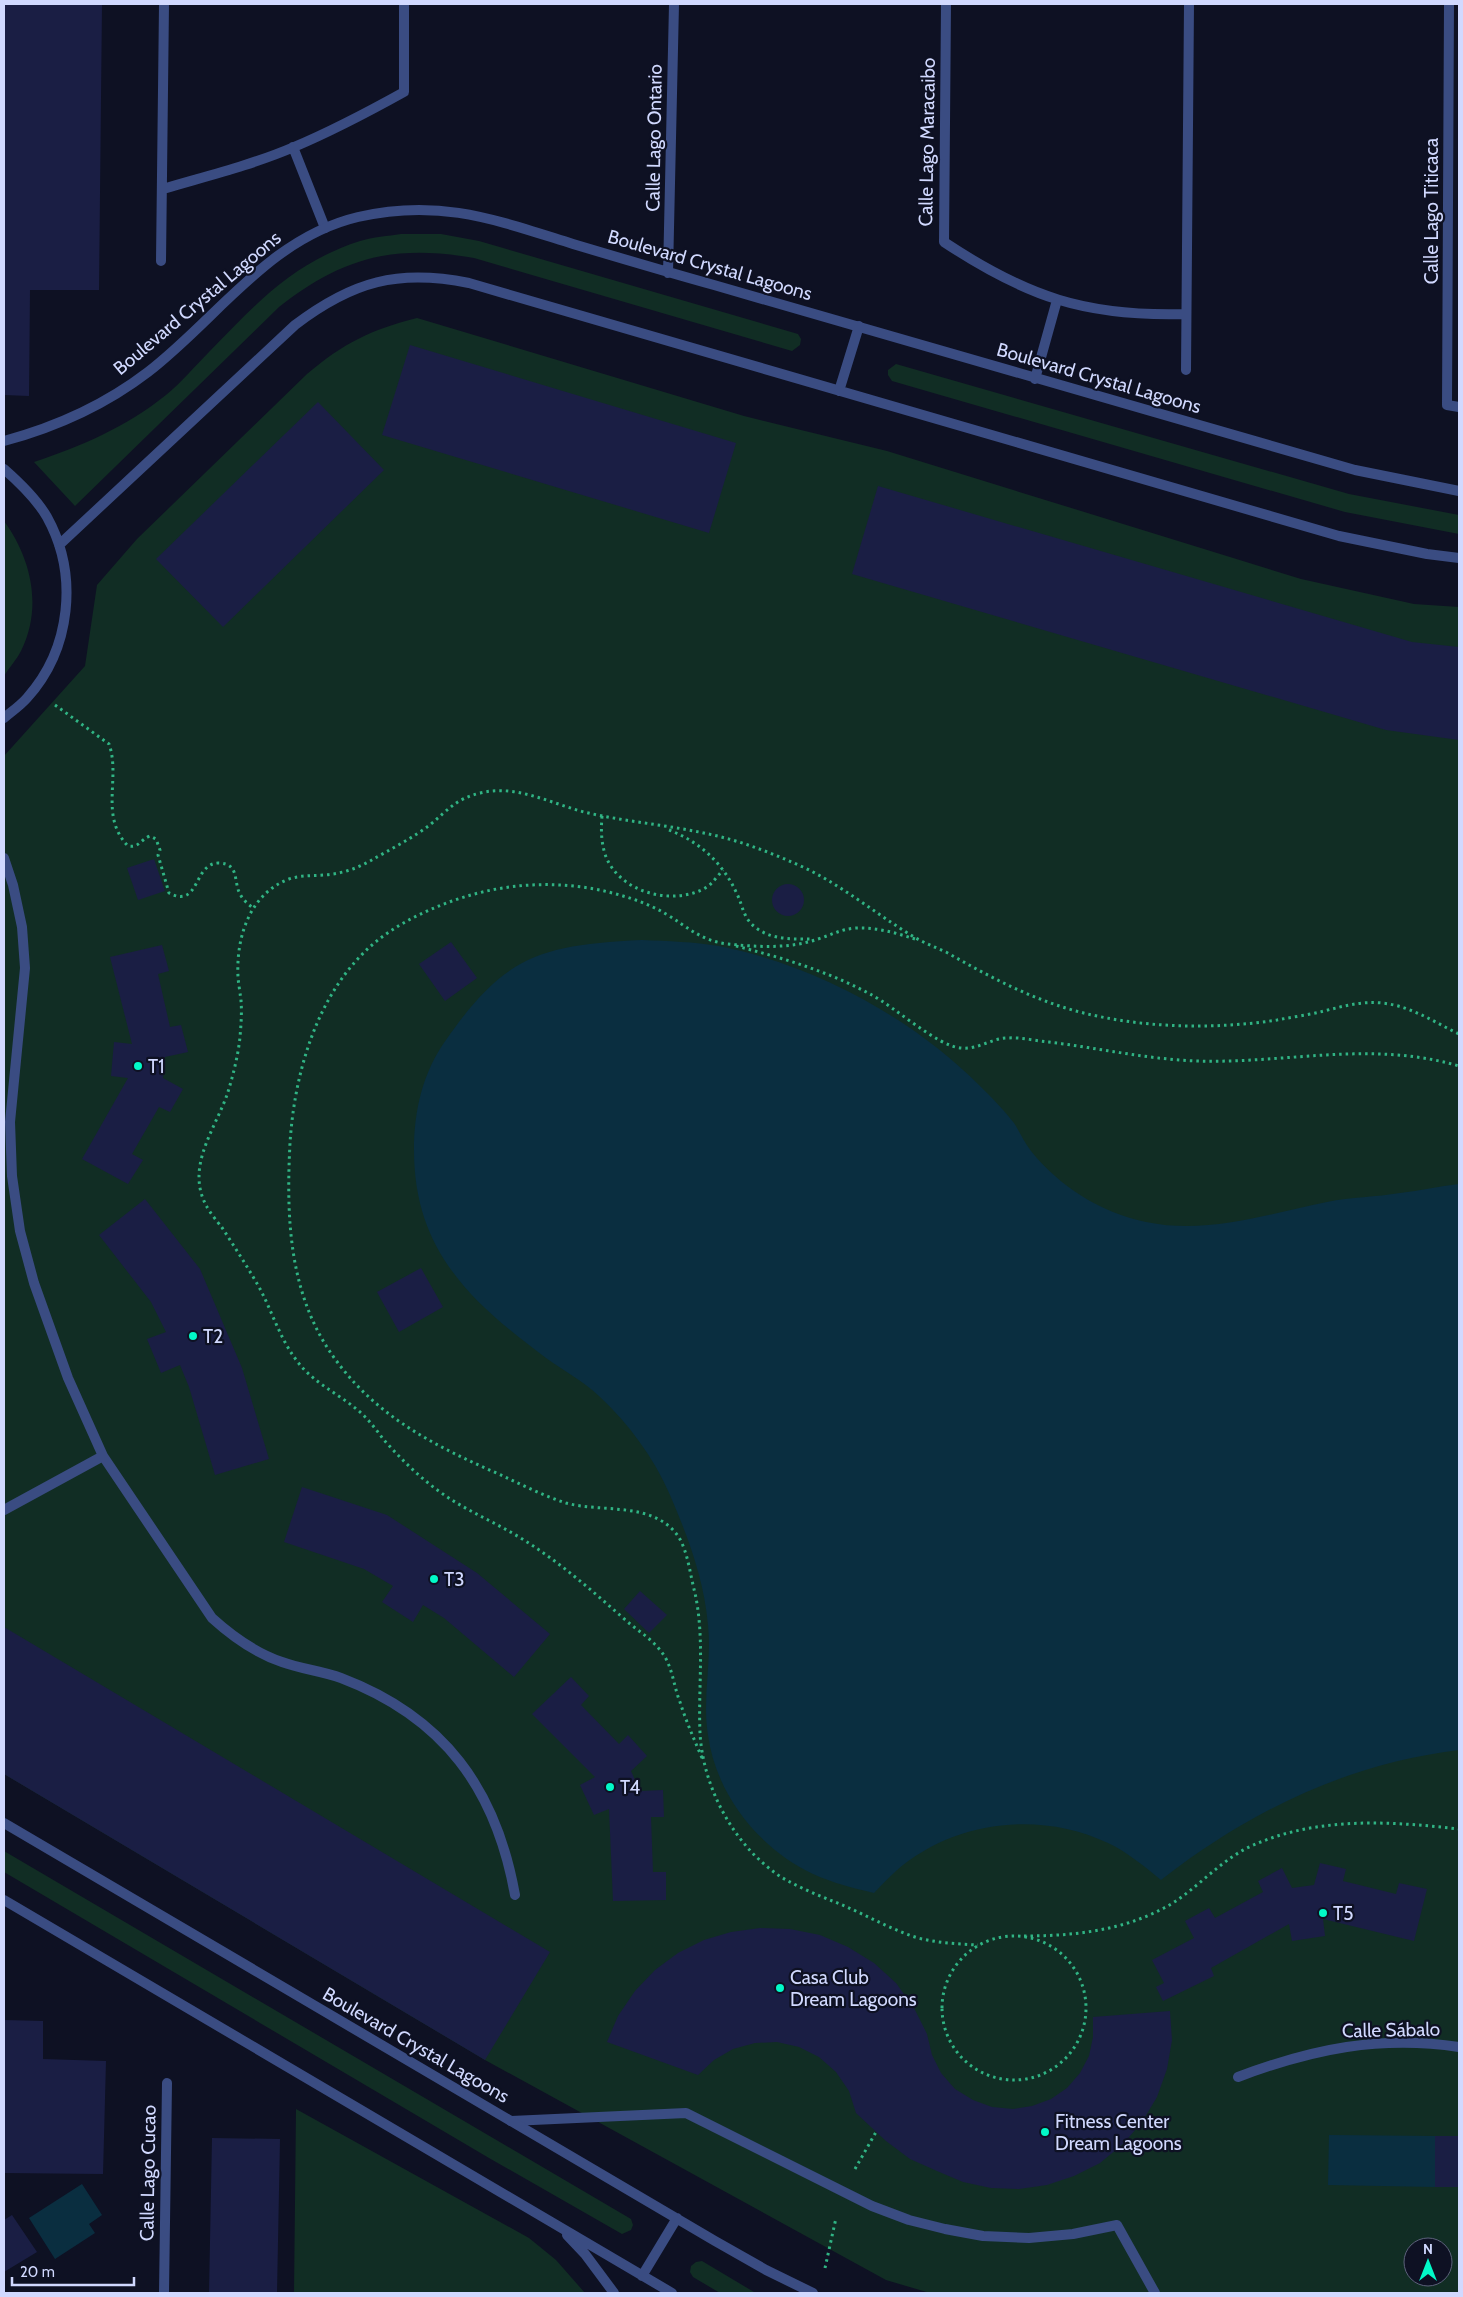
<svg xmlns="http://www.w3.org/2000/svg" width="1463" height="2297" viewBox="0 0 1463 2297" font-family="Cabin,sans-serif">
  <rect width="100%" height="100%" fill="#0e1123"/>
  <path fill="#112d24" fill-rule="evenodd" d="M401,234H441L479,241L798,334L801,339L800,345L792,351L474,258C394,244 343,257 279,307L75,506L34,462C82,446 126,427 166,395C181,383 195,366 209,352C257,303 292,263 360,241C373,237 388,236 401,234Z
    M417,318L744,416L887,451L1301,579L1414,604L1459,607V2293H930L886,2280L485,2060L4,1774V756L85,666L97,585L137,539L307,374C344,343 370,330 417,318ZM1413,2247H1443V2277H1413Z
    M896,364L1349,494L1459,515V534L1345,512L892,381L888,375V370Z
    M4,521C31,558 43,607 21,651C17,659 9,668 4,676Z
    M4,1851L631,2219L633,2225L631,2230L622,2234L489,2158L4,1872Z
    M296,2109L529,2238L556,2260L585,2293H294Z
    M702,2261L754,2292L757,2293H720L693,2277L690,2272L691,2266L696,2262Z"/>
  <path fill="#0a2e40" d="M642,940C668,941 694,942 719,946C815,965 911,1017 980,1086C991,1097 1004,1110 1014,1123C1020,1132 1024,1142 1031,1151C1059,1186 1101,1213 1146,1222C1208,1235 1267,1214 1327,1202C1351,1197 1376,1197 1400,1193C1420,1191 1439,1186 1459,1184V1750C1346,1764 1250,1811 1161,1880C1144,1866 1127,1852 1108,1843C1039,1810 953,1821 896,1871C888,1878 881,1886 874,1893C853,1888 833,1883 813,1874C758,1848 716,1794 708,1735C702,1698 712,1662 708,1625C704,1579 688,1537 670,1495C654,1458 629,1424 599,1396C583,1381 564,1371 546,1358C471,1302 414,1251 414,1150C414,1110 423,1072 446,1040C505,955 541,945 642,940Z
    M1329,2135L1435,2136V2187L1328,2185Z
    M82,2184L102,2215L89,2224L95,2233L55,2259L29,2218Z"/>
  <path fill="#1a1e44" d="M4,4H102L99,290H30L29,396L4,395Z
    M410,345L736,443L709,533L382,435Z
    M318,402L384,470L223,627L156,559Z
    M878,486L1412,642L1459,647V740L1386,730L852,574Z
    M154,859L165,891L138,900L127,868Z
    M772 900a16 16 0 1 1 32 0a16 16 0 1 1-32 0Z
    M451,942L477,978L445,1001L419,964Z
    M162,945L169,971L158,974L170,1027L181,1025L188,1052L165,1057L163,1078L183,1089L170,1112L159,1107L132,1154L143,1160L128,1184L82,1159L128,1078L111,1076L114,1042L132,1044L110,957Z
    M145,1199L200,1269L242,1368L269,1459L215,1475L189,1387L180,1365L161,1373L147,1339L166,1332L151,1302L99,1235Z
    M421,1268L443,1307L399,1332L377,1292Z
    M302,1487L387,1515L477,1573L550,1634L514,1677L444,1618L423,1605L413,1622L382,1602L393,1586L364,1569L284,1542Z
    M640,1591L667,1615L649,1633L624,1609Z
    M4,1627L550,1952L485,2060L4,1774Z
    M571,1677L589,1696L581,1705L619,1744L628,1735L647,1756L631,1771L640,1791L663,1790L664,1817H651L653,1872H666V1900L613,1901L609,1809L594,1815L580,1785L595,1777L532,1714Z
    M1320,1863L1346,1869L1343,1881L1396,1894L1399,1883L1427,1889L1414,1941L1323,1919L1325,1936L1292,1941L1289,1924L1211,1968L1214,1976L1163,2001L1156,1987L1164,1983L1152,1960L1194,1938L1185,1921L1209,1908L1215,1918L1263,1892L1258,1881L1282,1868L1292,1888L1314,1885Z
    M760,1928L790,1929L820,1935L848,1947L874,1963L896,1983L914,2008L927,2034L932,2055L941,2073L955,2089L973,2100L992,2107L1013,2109L1032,2106L1051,2099L1067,2088L1080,2073L1089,2056L1093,2037V2017L1170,2011L1172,2040L1167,2069L1157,2097L1142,2122L1123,2144L1100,2163L1074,2176L1047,2185L1019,2189L991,2188L963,2182L937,2171L910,2159L886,2141L856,2113L849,2091L836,2072L819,2057L799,2047L777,2042L755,2043L733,2049L714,2060L698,2075L607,2042L618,2016L635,1991L655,1970L678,1953L704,1940L731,1932Z
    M4,2020L43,2021V2059L106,2061L103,2174L4,2173Z
    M1435,2136H1459V2187H1435Z
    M212,2138L280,2139L277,2293H209Z
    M12,2215L37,2252L4,2272V2220Z"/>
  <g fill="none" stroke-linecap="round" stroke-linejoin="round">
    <path stroke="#30b484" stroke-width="3" stroke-dasharray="2.5 4" stroke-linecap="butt" d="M55,705L109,744C121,778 99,816 128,846C139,848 140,840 150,836L156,839L160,850L158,855L169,893C200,909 193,864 218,863C240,863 233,881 240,894C243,900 248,904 253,908
      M602,816C601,829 601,841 605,854C618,893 674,907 707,887C713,883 718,875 723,870
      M669,830C700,842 723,863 737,894C743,906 743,918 755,927C771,940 792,939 811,939
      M915,939C896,933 876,927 856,928C841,929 831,935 818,939C790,949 757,947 728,944C701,941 688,927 666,914C646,902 622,895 600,890C549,880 500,884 452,901C430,909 408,919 389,932C322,977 295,1065 290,1143C286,1220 289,1299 338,1363C380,1419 439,1448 501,1475C522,1485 544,1496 566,1503C602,1513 653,1501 678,1536C688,1551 690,1575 695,1593C705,1640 698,1687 700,1733C703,1788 734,1846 781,1877C798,1887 817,1895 835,1902C863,1913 889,1929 918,1938C938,1943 958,1944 978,1945
      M736,946C783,958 827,971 870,994C895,1007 937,1046 961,1048C978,1050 991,1038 1008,1038C1021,1037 1036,1041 1049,1042C1098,1048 1146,1059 1196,1061C1285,1064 1370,1040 1459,1066
      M702,1758C694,1739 686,1721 680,1702C674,1687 673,1671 665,1657C654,1639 637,1631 622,1617C589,1588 557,1560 519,1537C491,1520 462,1509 436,1489C417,1475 400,1458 384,1440C377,1431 370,1421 361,1413C340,1394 314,1384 297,1361C280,1339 272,1311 259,1287C247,1266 234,1246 221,1226C218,1223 209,1211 207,1207C185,1168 214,1131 227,1095C233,1076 238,1056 240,1037C241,1025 242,1012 241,1001C241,999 238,980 238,977C236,938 249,894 289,879C301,875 312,876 324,875C340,874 356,869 370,861C389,850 413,838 431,824C449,809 456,799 480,793C515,784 550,803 584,812C626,822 670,825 713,835C744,842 774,854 803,867C843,886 876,914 914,937C924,943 935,947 946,952C988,976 1029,998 1076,1011C1139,1028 1212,1030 1277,1020C1292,1017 1309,1015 1324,1011C1344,1006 1361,1001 1382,1003C1411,1006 1434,1022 1459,1034
      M1024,1936C1072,1936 1121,1931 1164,1908C1193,1893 1216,1864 1247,1848C1314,1816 1388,1821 1459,1829
      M942 2008a72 72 0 1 1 144 0a72 72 0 1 1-144 0Z
      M855,2169L876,2132
      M825,2268L836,2218"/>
    <path stroke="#3a4c82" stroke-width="10" d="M293,147L325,228
      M163,189C207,176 252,165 294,147C332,131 368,112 404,92V4
      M161,261L164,4
      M4,858L13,885L22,927L25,968L10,1122L12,1176L20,1231L34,1283L68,1378L103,1456L212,1618C233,1637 255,1653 282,1662C301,1669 322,1671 341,1678C444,1717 496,1789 515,1895
      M4,1510L103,1456
      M1238,2077C1312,2049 1380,2035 1459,2047
      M511,2121L686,2113L872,2206L909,2220L945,2229L983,2236L1029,2238L1073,2234L1117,2225L1155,2293
      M164,2293L167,2083"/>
    <path stroke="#3a4c82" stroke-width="10" d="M946,4L944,242C1027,297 1086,317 1186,314
      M1449,4L1447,405L1459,407
      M668,273L674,4
      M1186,370L1189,4
      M1035,379L1057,300
      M839,391L859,326
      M4,441C56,427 105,405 148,372C218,318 269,238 358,217C440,198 496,220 573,244C620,258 667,272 714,285C928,346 1141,410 1355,470L1459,491
      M4,469C20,483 36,498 47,517C79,575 71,649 27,698C20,706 11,712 4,718
      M59,545L295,325C353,281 398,269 469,283L1339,536L1427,554L1459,558
      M4,1823L715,2241L766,2270L813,2293
      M4,1900L672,2293
      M567,2235L585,2254L614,2293
      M642,2276L677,2218"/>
  </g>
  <g fill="#02f9c8" stroke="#0e1123" stroke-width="2">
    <circle cx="138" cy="1066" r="5"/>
    <circle cx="193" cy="1336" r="5"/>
    <circle cx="434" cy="1579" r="5"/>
    <circle cx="610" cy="1787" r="5"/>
    <circle cx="1323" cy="1913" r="5"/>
    <circle cx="780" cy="1988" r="5"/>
    <circle cx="1045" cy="2132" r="5"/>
  </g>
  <g text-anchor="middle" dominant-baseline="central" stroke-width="4.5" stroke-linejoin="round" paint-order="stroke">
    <g font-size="19" fill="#d1d9ff" stroke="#0e1123">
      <text transform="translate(654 138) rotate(-89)">Calle Lago Ontario</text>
      <text transform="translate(927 142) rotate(-89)">Calle Lago Maracaibo</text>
      <text transform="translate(1431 211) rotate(-90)">Calle Lago Titicaca</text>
      <text transform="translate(710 265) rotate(16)">Boulevard Crystal Lagoons</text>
      <text transform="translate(197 303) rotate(-40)">Boulevard Crystal Lagoons</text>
      <text transform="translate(1099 378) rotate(16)">Boulevard Crystal Lagoons</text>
      <text transform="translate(1391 2030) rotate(-1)">Calle Sábalo</text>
      <text transform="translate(416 2045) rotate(30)">Boulevard Crystal Lagoons</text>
      <text transform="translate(148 2173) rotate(-89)">Calle Lago Cucao</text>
    </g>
    <g font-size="19" fill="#d1d9ff" stroke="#0e1123" text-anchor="start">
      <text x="148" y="1066">T1</text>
      <text x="203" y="1336">T2</text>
      <text x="444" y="1579">T3</text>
      <text x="620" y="1787">T4</text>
      <text x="1333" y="1913">T5</text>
      <text x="790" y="1977">Casa Club<tspan x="790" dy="22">Dream Lagoons</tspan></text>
      <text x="1055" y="2121">Fitness Center<tspan x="1055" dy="22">Dream Lagoons</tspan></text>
    </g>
  </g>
  <rect width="1463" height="2297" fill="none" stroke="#d1d9ff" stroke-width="10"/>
  <g transform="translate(1428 2262)"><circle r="24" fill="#0e1123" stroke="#5c617b"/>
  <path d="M0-4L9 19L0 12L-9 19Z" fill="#02f9c8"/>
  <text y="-8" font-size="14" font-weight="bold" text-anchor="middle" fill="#d1d9ff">N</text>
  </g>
  <path d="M12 2277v8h122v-8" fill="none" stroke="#d1d9ff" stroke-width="2.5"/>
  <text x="20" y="2277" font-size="15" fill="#d1d9ff" stroke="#0e1123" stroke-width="4" paint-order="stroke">20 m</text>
</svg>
